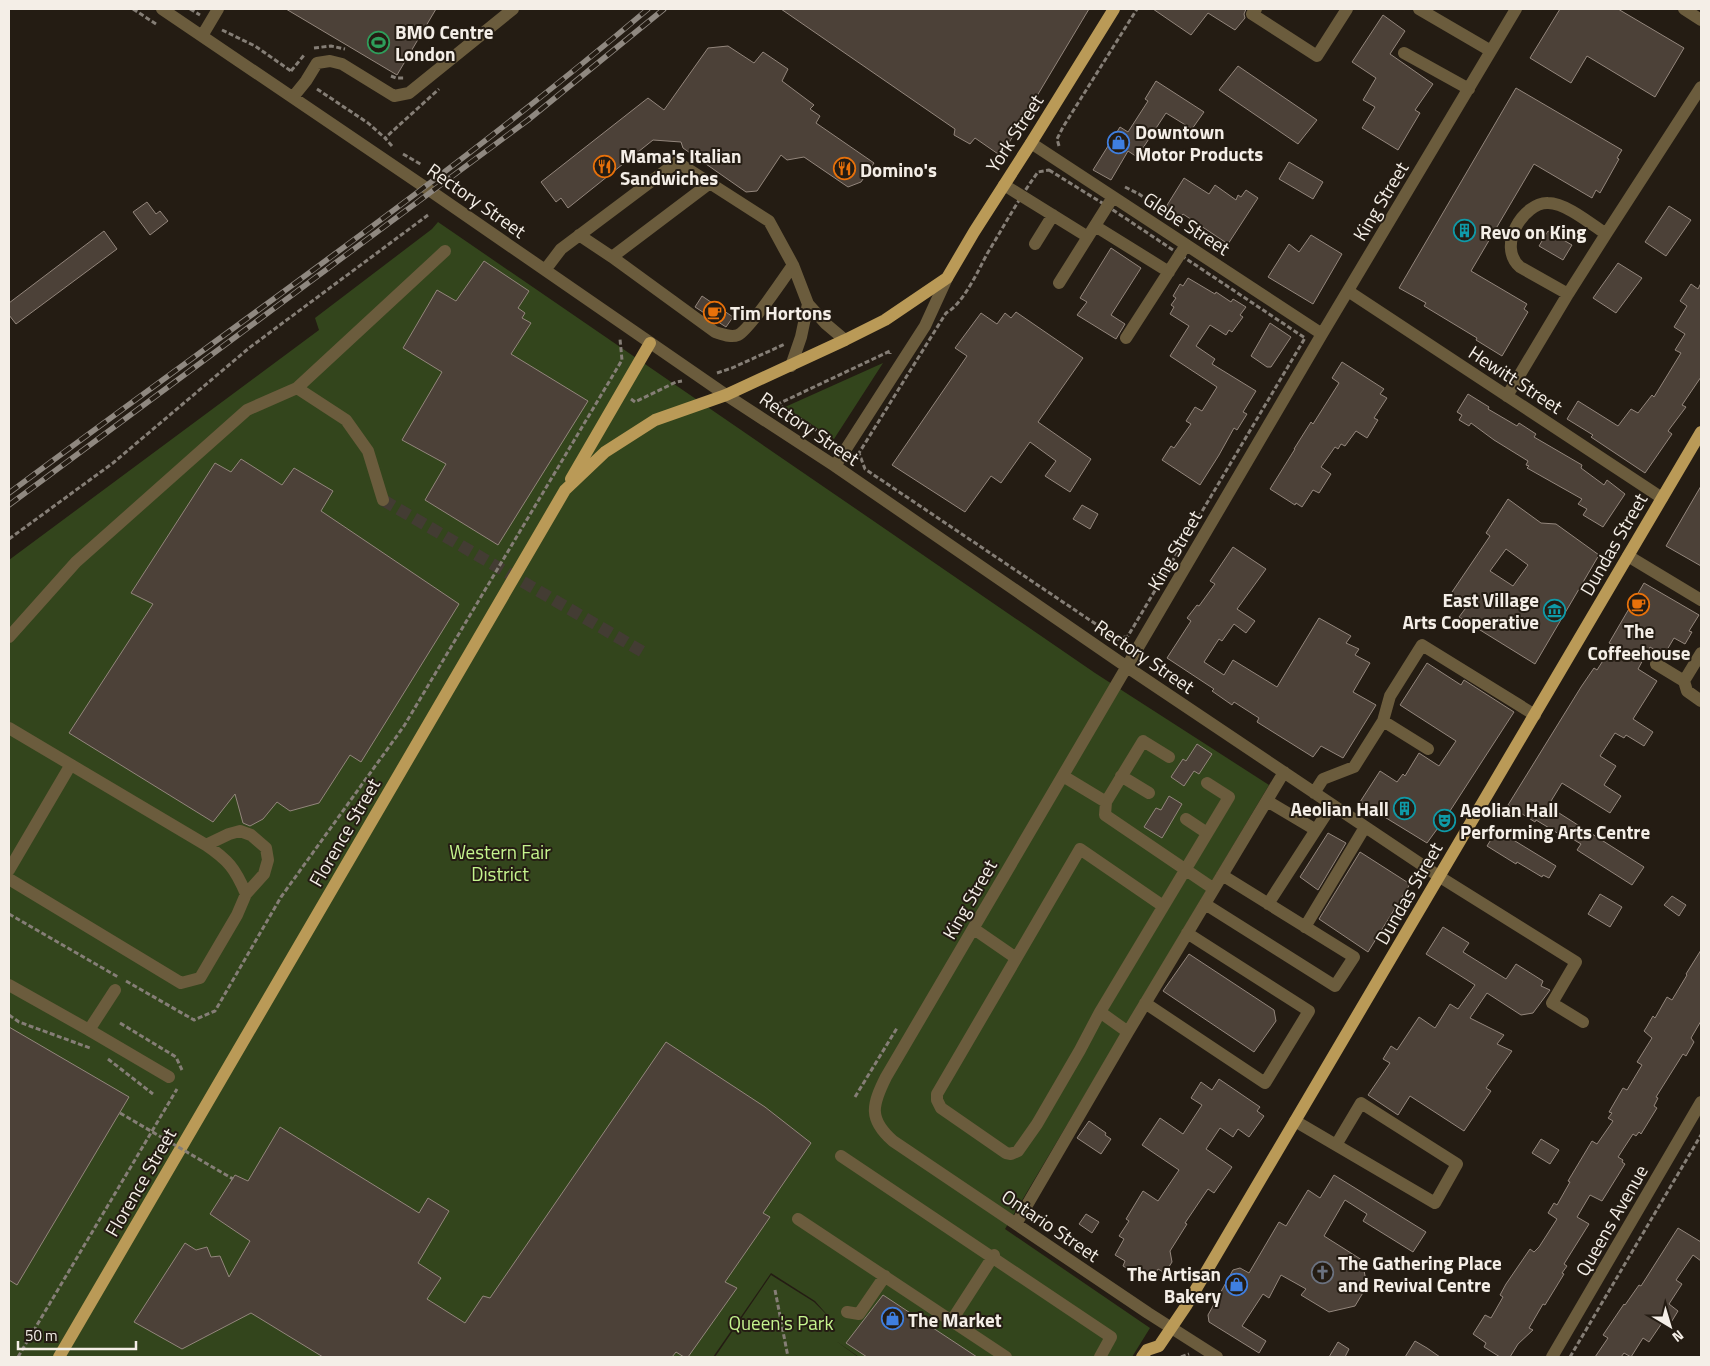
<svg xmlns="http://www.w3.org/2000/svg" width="1710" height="1366" viewBox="0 0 1710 1366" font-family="'Titillium Web',sans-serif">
  <rect width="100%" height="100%" fill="#241c13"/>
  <path fill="#33451c" d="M438,222L1095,673L1269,785L1005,1229L1150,1328L1132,1357H859L836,1341L858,1357H715L771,1275L814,1302L830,1318L815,1301L771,1273L713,1357H9V560L319,330L315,318L432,229Z
    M883,363L834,439L785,407Z"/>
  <path fill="#4c4138" stroke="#93867c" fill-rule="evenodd" d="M286,9H436L397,75Z
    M781,9H1089L1001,156L975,138L970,144L954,135L955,129Z
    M1153,9H1246L1244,14L1245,18L1235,30L1208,13L1191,35Z
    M1560,9H1618L1684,48L1655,97L1587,56L1571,83L1530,58Z
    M1383,15L1405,31L1390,54L1433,84L1415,110L1420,113L1398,150L1362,128L1375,107L1363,100L1376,78L1352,62Z
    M728,46L754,63L763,52L788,69L782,81L814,105L810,109L820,116L816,123L874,163L861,182L848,187L804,157L787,160L781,155L757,191L746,192L683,148L681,142L653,140L568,208L561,198L556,202L541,182L648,98L664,110L708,48Z
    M1238,66L1317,120L1298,144L1219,90Z
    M1156,81L1204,112L1192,129L1166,113L1137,157L1128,151L1111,180L1093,170L1120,127L1128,132L1148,101L1145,99Z
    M1516,88L1622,150L1617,158L1619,159L1600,193L1596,190L1592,198L1534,164L1471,271L1527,304L1524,309L1528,312L1502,356L1476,340L1477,338L1424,306L1426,303L1399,288Z
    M1289,162L1323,182L1313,199L1279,179Z
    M1184,178L1209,194L1215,185L1236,200L1238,195L1241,197L1246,190L1258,198L1228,244L1183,214L1179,219L1164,210Z
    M147,202L156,214L160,211L168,221L150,235L133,212Z
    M1669,206L1691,220L1666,256L1645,242Z
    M104,231L117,249L16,324L9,315V303Z
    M1548,231L1572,245L1563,260L1539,246Z
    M1311,235L1342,254L1313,304L1268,277L1289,244L1299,252Z
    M1111,248L1141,268L1111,315L1125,324L1116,339L1077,315L1087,302L1080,298Z
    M484,261L529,291L518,308L525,313L522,318L531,323L511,354L588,401L498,545L425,500L446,464L402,440L442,372L403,348L437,290L456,301Z
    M1618,263L1642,278L1616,313L1593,298Z
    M1188,278L1215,294L1216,292L1231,302L1233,299L1246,307L1240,315L1243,317L1232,332L1229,330L1226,335L1210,325L1196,346L1215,359L1212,364L1256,391L1243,412L1247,414L1237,430L1234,428L1219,455L1200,485L1162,460L1171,446L1174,448L1191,424L1186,421L1195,407L1202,411L1217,387L1170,356L1189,326L1170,314L1174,307L1171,305L1176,298L1173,296L1180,284L1183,286Z
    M1701,283V377L1682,405L1686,407L1668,431L1672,434L1645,473L1591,437L1593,435L1567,419L1578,401L1618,426L1631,409L1638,413L1652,395L1654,397L1681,353L1675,350L1685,334L1674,327L1687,306L1680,301L1691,284L1698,289Z
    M702,296L733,317L726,327L695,307Z
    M1016,312L1083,358L1038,422L1091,459L1070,492L1045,476L1056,461L1030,442L1001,483L991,476L965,512L892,465L967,356L955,348L981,313L997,324L1005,313L1011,318Z
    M1270,323L1291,337L1271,367H1267L1251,356Z
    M1342,362L1384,389L1380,394L1387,398L1374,418L1378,420L1367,438L1356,431L1345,446L1341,444L1338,449L1335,447L1321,467L1331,474L1319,493L1313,490L1302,507L1296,503L1295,505L1270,489L1295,449H1294L1311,422L1313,424L1339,383L1332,378Z
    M1468,394L1489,407L1488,409L1517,426L1519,423L1536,434L1534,437L1582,465L1581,468L1604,485L1607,480L1625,494L1603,527L1583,515L1587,509L1578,504L1582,499L1527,468L1529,466L1526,465L1528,461L1494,440L1471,423L1469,426L1459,420L1462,415L1457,412Z
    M241,459L282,485L294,468L333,491L321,511L459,604L361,762L350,755L319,803L290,811L277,802L263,819L250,826L243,823L235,794L213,822L69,733L153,604L131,593L215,463L231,472Z
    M1701,486V566L1666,546Z
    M1508,499L1541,523L1556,524L1599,555L1535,664L1459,617L1468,605L1450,595L1490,536L1486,533ZM1506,549L1528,565L1513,586L1490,571Z
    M1082,505L1098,514L1090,529L1073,519Z
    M1233,547L1266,569L1237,609L1255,621L1246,633L1234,624L1222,641L1219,639L1204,662L1224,675L1233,660L1277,687L1319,618L1351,636L1346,643L1359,649L1355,655L1370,663L1353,692L1376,705L1343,758L1321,746L1313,757L1257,722L1259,718L1234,702L1232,705L1212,691L1214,689L1167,658L1191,621L1187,618L1197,605L1199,606L1215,584L1210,581Z
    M1644,583L1699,615L1689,631L1692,632L1685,644L1674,638L1664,655L1650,647L1638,669L1657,681L1633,719L1653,732L1644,746L1626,735L1624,738L1615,733L1600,756L1616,766L1604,785L1621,796L1610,813L1562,783L1548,806L1644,867L1632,885L1577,850L1581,844L1561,832L1559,834L1536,820L1535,822L1508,805L1581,687L1594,668L1597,670L1613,645L1609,643Z
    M1427,663L1461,685L1464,680L1514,712L1448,814L1427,843L1360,802L1380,771L1397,782L1403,774L1405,776L1419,753L1439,766L1456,741L1400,705Z
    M1197,744L1212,754L1199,774L1194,771L1184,786L1171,777L1183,759L1186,761Z
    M1169,796L1182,804L1162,838L1144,827L1156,808L1161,810Z
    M1497,830L1556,866L1549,878L1543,875L1542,877L1517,862L1516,864L1487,846Z
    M1328,833L1346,843L1318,890L1300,877Z
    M1360,852L1410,884L1368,952L1319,919Z
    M1600,894L1622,907L1610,927L1588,914Z
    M1672,896L1686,905L1679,916L1664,905Z
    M1443,927L1469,943L1463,952L1506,979L1516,964L1543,981L1541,986L1550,990L1533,1013L1521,1015L1487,993L1470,1018L1504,1035L1497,1044L1512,1051L1486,1088L1491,1091L1464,1131L1410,1096L1398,1115L1368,1095L1390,1063L1383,1059L1391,1046L1397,1050L1419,1017L1435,1028L1450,1004L1458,1009L1475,985L1426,954Z
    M1701,950V1021L1691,1038L1694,1042L1686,1056L1683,1054L1656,1097L1658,1098L1654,1106L1657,1108L1641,1134L1639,1132L1636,1136L1633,1134L1618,1157L1623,1160L1622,1162L1625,1164L1602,1201L1590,1195L1577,1217L1589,1224L1564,1264L1567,1266L1562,1273L1564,1274L1545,1305L1543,1304L1529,1328L1533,1330L1518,1344L1510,1357H1500L1484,1347L1486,1343L1473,1334L1485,1315L1491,1318L1503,1297L1500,1295L1506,1284L1530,1249L1534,1252L1539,1247L1557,1219L1548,1213L1554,1203L1557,1205L1570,1182L1568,1181L1592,1141L1597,1144L1613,1121L1608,1118L1612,1113L1609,1112L1623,1088L1627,1090L1642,1065L1637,1062L1652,1038L1644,1031L1646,1028L1653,1016L1655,1018L1667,997L1672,1000L1687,975L1686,974Z
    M1189,954L1274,1010L1276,1021L1254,1052L1163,991Z
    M9,1027L129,1097L17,1285L9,1280Z
    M666,1042L765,1107L811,1143L763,1213L770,1217L725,1282L737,1288L688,1357H684L676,1352L672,1357H323L251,1313L182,1349L134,1322L185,1243L196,1250L207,1247L211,1257L220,1256L229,1277L250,1241L210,1214L235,1175L248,1181L280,1127L419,1213L428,1198L449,1211L418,1263L441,1278L427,1299L465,1323L483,1296L490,1298Z
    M1219,1079L1260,1107L1257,1111L1264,1116L1249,1137L1238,1129L1233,1137L1220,1128L1206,1149L1232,1167L1214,1193L1208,1189L1185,1223L1187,1224L1170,1251L1172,1262L1165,1273L1158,1269L1151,1280L1136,1270L1135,1273L1123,1266L1125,1261L1115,1255L1124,1239L1119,1236L1129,1221L1126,1219L1143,1191L1158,1201L1179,1170L1142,1145L1160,1118L1183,1134L1202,1105L1191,1098L1201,1082L1212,1090Z
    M1089,1121L1106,1133L1105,1135L1111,1139L1101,1154L1077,1138Z
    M1541,1139L1559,1150L1550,1164L1532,1153Z
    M1334,1175L1426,1232L1413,1252L1363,1221L1367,1214L1345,1200L1324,1236L1362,1260L1367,1286L1355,1306L1329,1312L1301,1295L1306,1289L1281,1275L1269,1298L1263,1294L1242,1326L1266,1341L1259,1353L1209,1322L1208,1315L1233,1270L1240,1268L1249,1273L1279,1222L1286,1226L1308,1190L1320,1198Z
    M1086,1214L1099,1222L1092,1233L1079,1224Z
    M1678,1228L1701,1242V1261L1693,1255L1676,1280L1682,1284L1669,1304L1678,1311L1670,1324L1664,1320L1649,1342L1643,1338L1631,1357L1624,1353L1621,1357H1595L1608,1338L1603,1335L1624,1304L1625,1305L1639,1285L1641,1286Z
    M883,1295L977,1357H867L846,1343Z
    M1415,1341L1427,1348L1440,1357H1405Z
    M1338,1342L1349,1349L1345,1357H1329Z"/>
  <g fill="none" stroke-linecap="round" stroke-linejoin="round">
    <path stroke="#433c33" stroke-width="12" stroke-dasharray="12 6" stroke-linecap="butt" d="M383,500L643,652"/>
    <path stroke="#857e76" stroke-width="3" stroke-dasharray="5 2.5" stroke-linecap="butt" d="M133,9L156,24
      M190,9L200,15
      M222,30L255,46L291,71
      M314,48L331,46L345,49
      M291,71L305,54
      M391,76L396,78H404
      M317,89L368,123L385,138
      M392,146L385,138L439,89
      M1059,146L1057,139L1063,127L1137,9
      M403,154L422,165
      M1049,170L1107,206L1305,338L1128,636L1118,639L865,469L859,453L946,313C963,304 978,271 987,254C1004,226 1019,198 1038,172Z
      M1125,187L1139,194L1158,208
      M717,373L732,368L785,344
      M631,399L635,402L676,382L682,381
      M835,443L778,404L890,351V354
      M9,539L113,463L249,348L428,215
      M9,914L118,977
      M126,981L194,1020L215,1011L281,897L404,726L622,360L620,339
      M9,1015L19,1022L90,1048
      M120,1023L176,1057L182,1070
      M108,1059L153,1094
      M855,1097L897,1028
      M775,1290L788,1357
      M18,1357L177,1089
      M1181,1357L1189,1354
      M1570,1357L1701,1135"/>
    <path stroke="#6b5c3d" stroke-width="12" d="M162,9L432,192L726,395L835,466L1127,667L1440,877L1576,962L1552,1003L1583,1022
      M1256,9L1252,14L1317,56L1347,9
      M1419,9L1491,51
      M1684,9L1701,20
      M202,36L218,9
      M1404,53L1469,89
      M293,97L306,81L317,63L330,61L342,64L394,96L409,93L513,9
      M1031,143L1322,334
      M1004,185L1088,237
      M1095,226L1169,272
      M1606,234L1701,87
      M579,235L612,257L710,183
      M1035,244L1053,215
      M612,257L715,332C722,334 731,338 738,335C749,330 784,278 793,265
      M545,270L561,249L677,162L769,221L793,265L808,304L826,324L845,340
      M1059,283L1113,197
      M1348,291L1662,498
      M1126,338L1186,245
      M791,366L801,337L808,304
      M297,388L445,251
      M1507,396L1568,294L1606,234C1591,224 1566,203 1548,203C1524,202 1496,246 1520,267L1568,294
      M835,466L925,326L947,278
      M1628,556L1701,600
      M9,637L76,562L247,410L297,388L346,420L368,451L383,500
      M1701,653L1684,681L1687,691L1701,701
      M1656,664L1684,681
      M9,728L206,845L229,834L240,831L251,835L266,848L268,860L264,874L246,894L237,915L200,978L181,983L9,879
      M1428,749L1383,721L1390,696L1422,645L1535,715
      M1063,776L1106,802L1105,815L1214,889
      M1121,776L1149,793
      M1314,793L1323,779L1354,767L1383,721
      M1267,801L1316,830
      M1106,802L1143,741L1169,757
      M1186,819L1207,833
      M206,845C228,860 235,868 246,894
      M9,870L70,766
      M1205,904L1335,986L1354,957L1222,875
      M1268,904L1332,805
      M1163,906L1080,849L937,1094V1100L941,1108L1006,1153L1011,1154L1018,1151L1037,1124L1080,1050L1100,1012L1229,797L1207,783
      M1305,927L1365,827
      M974,929L1016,958
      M9,985L89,1030L115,990
      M1145,1003L1265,1083L1309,1011L1187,933
      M1100,1012L1128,1032
      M89,1030L169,1077
      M1295,1121L1435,1203L1457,1164L1361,1103L1336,1145
      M841,1156L1111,1337L1100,1357
      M798,1219L1006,1357
      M1016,1224L1128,1032L1284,772
      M847,1312L859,1314L885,1276
      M952,1320L994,1255
      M1217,1357L1148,1313L893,1141C868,1119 872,1105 886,1077L1322,334L1516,9
      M1552,1357L1701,1102"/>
    <path stroke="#ba9a57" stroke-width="12" d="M571,479L650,343
      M59,1357L565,490L605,452L655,420L726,395L845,340L885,320L947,278L974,232L1031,143L1114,9
      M1142,1357L1147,1350L1159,1346L1186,1306L1701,432"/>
    <defs>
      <path id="rail" d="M9,493C223,333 444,182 648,9
        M9,505L528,120L664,9"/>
    </defs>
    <use href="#rail" stroke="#8f8880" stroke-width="5.5"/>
    <use href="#rail" stroke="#241c13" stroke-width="4" stroke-dasharray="11" stroke-linecap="butt"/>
    <path stroke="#857e76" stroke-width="3" stroke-dasharray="5 2.5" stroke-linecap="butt" d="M120,1113L233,1179"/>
  </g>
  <defs>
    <symbol id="stadium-ring" viewBox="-11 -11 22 22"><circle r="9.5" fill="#241c13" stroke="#2e9e5b" stroke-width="1.5"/><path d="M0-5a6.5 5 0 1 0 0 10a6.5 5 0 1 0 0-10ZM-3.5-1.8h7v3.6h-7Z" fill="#2e9e5b"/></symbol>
    <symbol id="shop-ring" viewBox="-11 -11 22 22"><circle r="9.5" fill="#241c13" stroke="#3f7fe0" stroke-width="1.5"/><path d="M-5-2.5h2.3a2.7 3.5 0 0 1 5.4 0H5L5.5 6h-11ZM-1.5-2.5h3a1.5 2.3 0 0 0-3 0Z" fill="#3f7fe0"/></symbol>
    <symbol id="restaurant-ring" viewBox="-11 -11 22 22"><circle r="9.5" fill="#241c13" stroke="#e8710a" stroke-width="1.5"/><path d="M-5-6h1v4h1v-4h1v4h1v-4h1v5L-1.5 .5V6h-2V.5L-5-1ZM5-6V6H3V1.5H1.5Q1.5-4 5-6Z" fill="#e8710a"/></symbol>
    <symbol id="building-ring" viewBox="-11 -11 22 22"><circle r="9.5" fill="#241c13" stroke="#0f9aa8" stroke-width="1.5"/><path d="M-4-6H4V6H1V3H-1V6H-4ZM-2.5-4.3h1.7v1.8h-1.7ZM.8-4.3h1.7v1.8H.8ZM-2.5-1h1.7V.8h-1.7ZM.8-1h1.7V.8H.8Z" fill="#0f9aa8"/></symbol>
    <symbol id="cafe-ring" viewBox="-11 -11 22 22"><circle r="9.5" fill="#241c13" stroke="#e8710a" stroke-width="1.5"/><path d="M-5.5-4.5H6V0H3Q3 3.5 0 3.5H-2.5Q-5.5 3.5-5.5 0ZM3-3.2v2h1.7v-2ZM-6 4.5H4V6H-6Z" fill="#e8710a"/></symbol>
    <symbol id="museum-ring" viewBox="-11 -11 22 22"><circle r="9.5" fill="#241c13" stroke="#0f9aa8" stroke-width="1.5"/><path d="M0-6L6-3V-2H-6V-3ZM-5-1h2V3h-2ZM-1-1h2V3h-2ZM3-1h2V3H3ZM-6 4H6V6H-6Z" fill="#0f9aa8"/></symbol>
    <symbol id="theatre-ring" viewBox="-11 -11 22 22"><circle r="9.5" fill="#241c13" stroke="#0f9aa8" stroke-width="1.5"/><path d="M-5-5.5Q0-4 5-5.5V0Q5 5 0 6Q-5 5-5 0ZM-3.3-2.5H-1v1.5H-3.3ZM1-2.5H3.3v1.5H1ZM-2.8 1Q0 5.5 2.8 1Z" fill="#0f9aa8"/></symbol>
    <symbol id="church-ring" viewBox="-11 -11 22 22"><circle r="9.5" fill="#241c13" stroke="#6b7280" stroke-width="1.5"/><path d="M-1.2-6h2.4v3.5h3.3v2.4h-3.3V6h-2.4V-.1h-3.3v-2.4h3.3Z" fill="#6b7280"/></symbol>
  </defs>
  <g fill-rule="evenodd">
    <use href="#stadium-ring" x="366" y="30" width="25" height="25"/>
    <use href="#shop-ring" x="1106" y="130" width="25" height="25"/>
    <use href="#restaurant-ring" x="592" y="154" width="25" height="25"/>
    <use href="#restaurant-ring" x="832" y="156" width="25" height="25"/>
    <use href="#building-ring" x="1452" y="218" width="25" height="25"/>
    <use href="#cafe-ring" x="702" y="300" width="25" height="25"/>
    <use href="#cafe-ring" x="1626" y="592" width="25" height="25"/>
    <use href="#museum-ring" x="1542" y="598" width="25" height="25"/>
    <use href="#building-ring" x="1392" y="796" width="25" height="25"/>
    <use href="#theatre-ring" x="1432" y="808" width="25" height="25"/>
    <use href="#church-ring" x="1310" y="1260" width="25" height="25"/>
    <use href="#shop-ring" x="1224" y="1272" width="25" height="25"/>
    <use href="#shop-ring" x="880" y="1306" width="25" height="25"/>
  </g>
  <g text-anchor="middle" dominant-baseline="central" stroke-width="4" stroke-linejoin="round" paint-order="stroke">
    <g font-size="19" font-weight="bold" fill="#f4eee7" stroke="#241c13" text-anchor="start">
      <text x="395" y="31">BMO Centre<tspan x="395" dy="22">London</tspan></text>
      <text x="1135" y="131">Downtown<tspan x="1135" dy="22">Motor Products</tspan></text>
      <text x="620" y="155">Mama's Italian<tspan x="620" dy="22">Sandwiches</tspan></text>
      <text x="860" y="169">Domino's</text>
      <text x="1480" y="231">Revo on King</text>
      <text x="730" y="312">Tim Hortons</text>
      <text x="1539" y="599" text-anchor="end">East Village<tspan x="1539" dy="22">Arts Cooperative</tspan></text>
      <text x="1639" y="630" text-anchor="middle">The<tspan x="1639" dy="22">Coffeehouse</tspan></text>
      <text x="1389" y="808" text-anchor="end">Aeolian Hall</text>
      <text x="1460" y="809">Aeolian Hall<tspan x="1460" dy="22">Performing Arts Centre</tspan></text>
      <text x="1338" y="1262">The Gathering Place<tspan x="1338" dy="22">and Revival Centre</tspan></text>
      <text x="1221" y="1273" text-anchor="end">The Artisan<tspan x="1221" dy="22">Bakery</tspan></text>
      <text x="908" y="1319">The Market</text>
    </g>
    <g font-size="19" fill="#f4eee7" stroke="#241c13">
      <text transform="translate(1014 133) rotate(-57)">York Street</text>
      <text transform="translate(477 200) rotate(35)">Rectory Street</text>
      <text transform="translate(1380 201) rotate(-59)">King Street</text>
      <text transform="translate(1187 223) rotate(33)">Glebe Street</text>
      <text transform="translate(1516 379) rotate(33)">Hewitt Street</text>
      <text transform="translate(810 428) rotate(34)">Rectory Street</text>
      <text transform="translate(1613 544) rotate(-60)">Dundas Street</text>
      <text transform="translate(1174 550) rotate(-60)">King Street</text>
      <text transform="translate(1145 656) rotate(34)">Rectory Street</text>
      <text transform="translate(344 832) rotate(-60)">Florence Street</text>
      <text transform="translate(1408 893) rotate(-60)">Dundas Street</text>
      <text transform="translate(969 899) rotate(-60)">King Street</text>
      <text transform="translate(140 1182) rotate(-60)">Florence Street</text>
      <text transform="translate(1611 1220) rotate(-60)">Queens Avenue</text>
      <text transform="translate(1051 1225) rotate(34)">Ontario Street</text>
    </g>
    <g font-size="19" fill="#c5f48e" stroke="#241c13">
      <text x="500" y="851">Western Fair<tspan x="500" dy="22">District</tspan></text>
      <text x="781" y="1322">Queen's Park</text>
    </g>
  </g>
  <rect width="1710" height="1366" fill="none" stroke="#f4eee7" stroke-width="20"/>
  <g transform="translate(1670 1326) rotate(142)" stroke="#241c13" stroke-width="4" paint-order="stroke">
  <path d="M0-4L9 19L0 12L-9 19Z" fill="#f4eee7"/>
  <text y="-8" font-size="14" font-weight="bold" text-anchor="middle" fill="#f4eee7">N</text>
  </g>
  <path d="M18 1341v8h118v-8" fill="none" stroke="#f4eee7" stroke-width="2.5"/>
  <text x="25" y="1341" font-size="15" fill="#f4eee7" stroke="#241c13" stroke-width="4" paint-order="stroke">50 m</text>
</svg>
